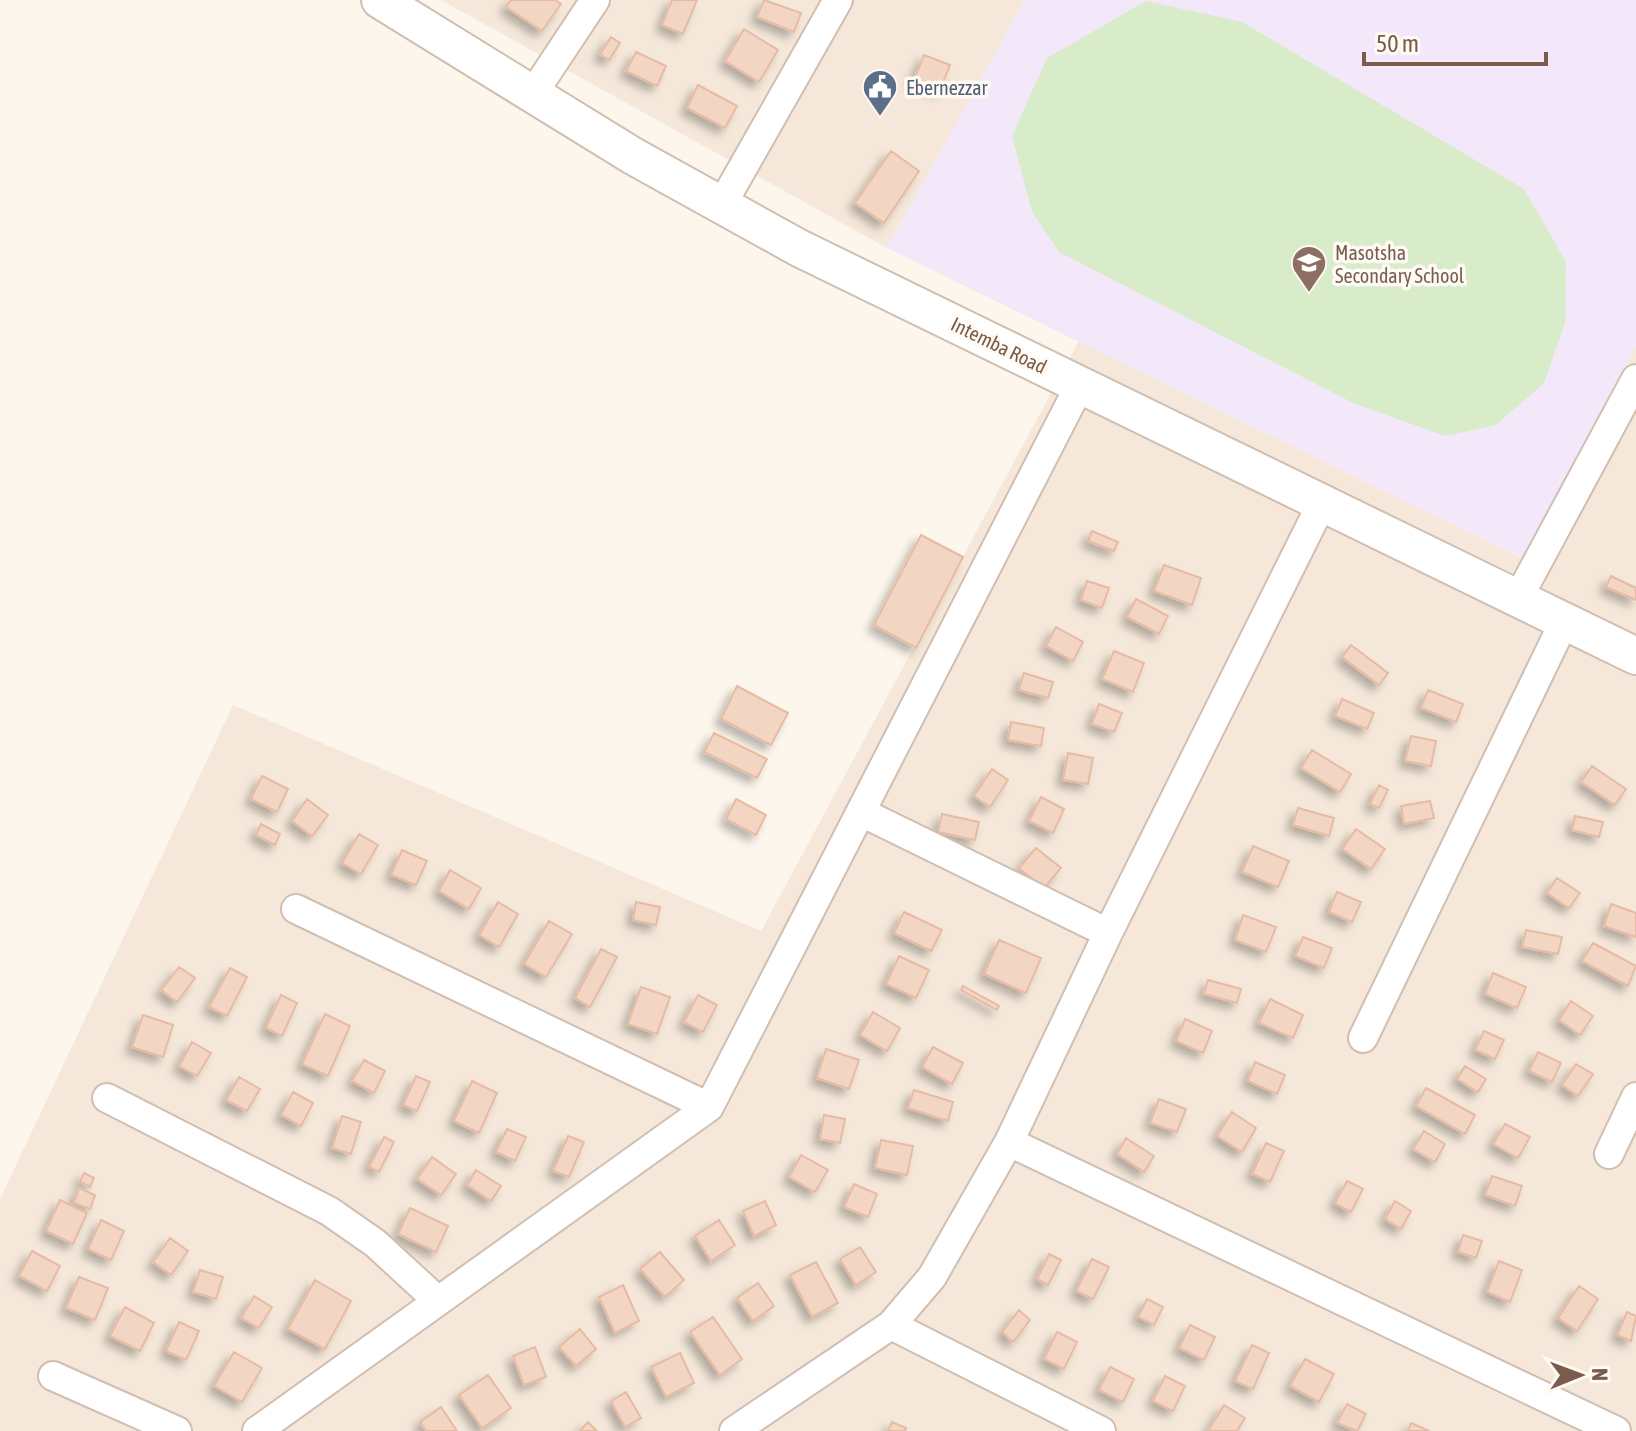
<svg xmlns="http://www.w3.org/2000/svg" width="1636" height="1431" viewBox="0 0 1636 1431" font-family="'Asap Condensed',sans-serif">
  <defs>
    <filter id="shadow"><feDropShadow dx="-6" dy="6" stdDeviation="4" flood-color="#0004"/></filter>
  </defs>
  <rect width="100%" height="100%" fill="#fdf6ec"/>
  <path fill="#f5e8da" d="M441,0H1025L887,248Z
    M1079,341L1523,559L1636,347V1431H0V1199L233,705L761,931Z"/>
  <path fill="#f3e8fa" d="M1025,0H1636V347L1524,559L887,248Z"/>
  <path fill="#d8ecc9" d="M1146,1L1242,22L1524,189L1566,262L1565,323L1544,383L1496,425L1445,436L1353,403L1059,252L1032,212L1012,136L1047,58Z"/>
  <path fill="#f3d5c3" stroke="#e6bba3" stroke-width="2" filter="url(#shadow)" d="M511,0H555L561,4L542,31L506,7Z
    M672,0H697L683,34L662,25Z
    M764,0L801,13L794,32L757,17Z
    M744,29L778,50L759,82L725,61Z
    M611,37L620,43L609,60L600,54Z
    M636,52L666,66L657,86L626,71Z
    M924,55L950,65L940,90L914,80Z
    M698,85L737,106L725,128L687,108Z
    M891,151L919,171L884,223L855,203Z
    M1092,531L1118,542L1114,551L1088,541Z
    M921,535L963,557L916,648L874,625Z
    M1164,565L1201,578L1192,605L1154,591Z
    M1611,576L1636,588V600L1606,587Z
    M1087,581L1109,588L1102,608L1081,600Z
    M1136,599L1168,616L1159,634L1127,617Z
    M1056,627L1083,642L1073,661L1046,646Z
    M1351,645L1388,673L1379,685L1342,657Z
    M1114,651L1144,663L1133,692L1102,679Z
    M1024,673L1053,682L1048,698L1019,690Z
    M737,686L788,713L771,745L721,719Z
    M1428,690L1463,704L1456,722L1421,708Z
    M1342,699L1374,713L1367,729L1335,716Z
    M1099,704L1122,713L1114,732L1092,724Z
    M1011,722L1044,728L1041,746L1008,740Z
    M714,733L767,759L757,778L704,752Z
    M1411,736L1436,741L1431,766L1405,761Z
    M1312,750L1351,774L1340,792L1301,768Z
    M1068,753L1093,758L1088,784L1063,780Z
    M1592,766L1626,789L1615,805L1581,782Z
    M992,769L1008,780L990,807L974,796Z
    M262,776L288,789L277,812L251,799Z
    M1379,785L1388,790L1379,808L1370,804Z
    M1041,797L1064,809L1053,833L1029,821Z
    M307,799L328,815L312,836L292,821Z
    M736,799L766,815L756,835L726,819Z
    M1430,801L1434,818L1404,824L1401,806Z
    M1298,808L1334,818L1329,836L1293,825Z
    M942,814L979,822L975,840L938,832Z
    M1575,816L1603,822L1599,837L1572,830Z
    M261,824L280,834L275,845L256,835Z
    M1356,829L1385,849L1371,869L1342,849Z
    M359,834L378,845L361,874L342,863Z
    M1253,846L1289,861L1278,887L1242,872Z
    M1036,848L1061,868L1044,888L1019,868Z
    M402,850L427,861L416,885L391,875Z
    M450,870L481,888L469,909L439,891Z
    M1557,878L1580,893L1569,908L1547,893Z
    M1337,892L1361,902L1352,922L1329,912Z
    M498,902L518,914L499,947L479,935Z
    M636,902L660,907L656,925L633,920Z
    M1611,904L1636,913V937L1604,926Z
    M904,912L942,930L931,951L894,933Z
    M1243,915L1276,927L1266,952L1235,940Z
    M549,921L572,934L546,977L524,964Z
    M1526,930L1562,937L1558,954L1522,947Z
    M1303,937L1332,948L1324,968L1295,956Z
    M999,940L1041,958L1026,993L984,974Z
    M1593,943L1636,966L1628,986L1582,961Z
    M601,949L617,957L590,1007L575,998Z
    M899,956L929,970L916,998L886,984Z
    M179,967L195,978L177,1002L161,990Z
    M230,968L247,977L227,1016L209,1007Z
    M1493,973L1526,987L1517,1008L1485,994Z
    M1208,980L1241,989L1237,1003L1204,994Z
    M963,986L999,1006L997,1010L961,990Z
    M641,987L670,997L657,1034L628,1024Z
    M281,995L297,1003L282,1036L266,1028Z
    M698,995L717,1005L703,1032L684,1022Z
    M1270,999L1303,1015L1293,1038L1259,1023Z
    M1571,1001L1593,1016L1580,1035L1559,1020Z
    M873,1012L900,1028L887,1051L860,1035Z
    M325,1014L350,1026L328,1076L302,1064Z
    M143,1015L173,1025L163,1057L132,1047Z
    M1185,1019L1212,1031L1203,1053L1176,1041Z
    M1484,1031L1504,1040L1495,1059L1475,1050Z
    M192,1042L211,1053L197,1076L179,1066Z
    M933,1047L963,1063L952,1084L922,1067Z
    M826,1049L859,1060L849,1089L817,1078Z
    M1538,1052L1561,1063L1552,1082L1529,1071Z
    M364,1060L385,1071L374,1093L352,1081Z
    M1255,1062L1285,1075L1277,1094L1248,1081Z
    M1576,1064L1593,1074L1578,1096L1562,1085Z
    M1465,1066L1486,1079L1478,1092L1457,1079Z
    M416,1076L430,1082L417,1111L403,1105Z
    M239,1077L260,1089L247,1111L226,1100Z
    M472,1081L497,1093L479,1133L454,1121Z
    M1426,1088L1475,1115L1465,1134L1416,1106Z
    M914,1090L953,1102L948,1121L908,1108Z
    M293,1092L313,1103L301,1126L281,1115Z
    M1159,1099L1186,1109L1177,1132L1150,1123Z
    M1232,1112L1256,1128L1242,1152L1217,1136Z
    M824,1115L845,1119L840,1143L820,1139Z
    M342,1116L361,1122L351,1154L332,1148Z
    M1505,1124L1530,1137L1518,1158L1493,1144Z
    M507,1129L526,1137L515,1161L496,1152Z
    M1424,1131L1445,1144L1435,1162L1413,1149Z
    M568,1136L584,1142L569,1177L553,1171Z
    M384,1137L394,1142L379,1172L369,1167Z
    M1126,1138L1154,1156L1144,1172L1117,1154Z
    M881,1140L913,1146L907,1175L875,1168Z
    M1266,1143L1284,1151L1270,1182L1252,1174Z
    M801,1155L828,1170L815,1192L789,1177Z
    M432,1157L456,1174L441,1195L417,1179Z
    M476,1170L501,1186L491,1201L467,1185Z
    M84,1173L94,1178L90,1187L80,1181Z
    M1492,1176L1522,1186L1515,1206L1485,1195Z
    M1347,1181L1363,1189L1351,1212L1335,1203Z
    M854,1184L877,1194L868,1217L844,1207Z
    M79,1188L95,1195L90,1209L74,1203Z
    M60,1200L87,1213L73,1244L46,1231Z
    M765,1201L776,1225L754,1236L743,1211Z
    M1395,1201L1411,1211L1401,1229L1385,1219Z
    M410,1208L448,1226L436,1252L398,1234Z
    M101,1220L124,1231L111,1260L88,1249Z
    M719,1220L735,1245L711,1261L695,1236Z
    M1463,1235L1482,1241L1476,1258L1458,1252Z
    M170,1238L188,1251L171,1275L153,1262Z
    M860,1247L876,1272L856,1285L840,1259Z
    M32,1251L60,1266L47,1291L19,1276Z
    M660,1252L684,1280L665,1297L640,1269Z
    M1049,1254L1061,1260L1048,1285L1037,1279Z
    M1092,1259L1109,1267L1093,1299L1076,1291Z
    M1499,1261L1522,1270L1510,1302L1487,1292Z
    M816,1262L838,1303L812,1317L790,1275Z
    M200,1270L223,1277L216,1299L193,1292Z
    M79,1277L108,1288L95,1320L66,1308Z
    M315,1280L351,1301L325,1349L288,1329Z
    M758,1283L774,1306L753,1321L737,1298Z
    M623,1285L639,1321L615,1333L599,1297Z
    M1579,1286L1598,1299L1577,1331L1558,1318Z
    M254,1296L272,1307L259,1328L241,1318Z
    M1147,1299L1163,1307L1154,1325L1138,1317Z
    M125,1307L154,1323L140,1351L110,1336Z
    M1019,1310L1030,1320L1013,1342L1002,1332Z
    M1627,1312L1636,1316L1631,1341L1617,1335Z
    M713,1317L742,1359L720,1375L690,1332Z
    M179,1322L199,1331L186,1360L166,1351Z
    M1190,1325L1215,1337L1204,1360L1179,1348Z
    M580,1329L596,1349L576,1366L559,1347Z
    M1057,1332L1077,1342L1064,1369L1044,1359Z
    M1252,1345L1269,1353L1253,1389L1235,1381Z
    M535,1347L546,1377L524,1385L513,1356Z
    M234,1352L262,1368L242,1402L214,1386Z
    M680,1353L694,1383L666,1397L651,1367Z
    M1305,1359L1334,1374L1319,1402L1290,1386Z
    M1110,1367L1134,1379L1123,1402L1099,1390Z
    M488,1375L511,1408L482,1428L459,1395Z
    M1165,1376L1185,1386L1173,1411L1153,1401Z
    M626,1392L641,1418L625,1427L611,1401Z
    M1347,1404L1366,1414L1357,1431L1337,1423Z
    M1224,1405L1245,1418L1237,1431H1208Z
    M441,1407L457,1431H426L420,1422Z
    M588,1422L597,1431H580Z
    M892,1422L906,1428L905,1431H888Z
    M1411,1423L1429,1431H1408Z"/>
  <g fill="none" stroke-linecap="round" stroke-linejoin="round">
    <defs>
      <path id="minor" d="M532,95L595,0
        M721,206L838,0
        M1517,600L1636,379
        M861,812L1108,933
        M296,909L709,1107
        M1363,1038L1564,622
        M107,1098L329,1211L375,1243L438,1301
        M1009,1142L1616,1431
        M1609,1154L1636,1097
        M891,1325L1101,1431
        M53,1376L177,1431
        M257,1431L709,1107L1080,385
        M734,1431L891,1325L932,1277L1009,1142L1108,933L1322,503"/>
      <path id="tertiary" d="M380,0L633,156L799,248L1636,656"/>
    </defs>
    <use href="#minor" stroke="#d1beb0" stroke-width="32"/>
    <use href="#tertiary" stroke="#d1beb0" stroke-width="40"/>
    <use href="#minor" stroke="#fff" stroke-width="28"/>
    <use href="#tertiary" stroke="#fff" stroke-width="36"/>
  </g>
  <defs>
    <symbol id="civic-pin" viewBox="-11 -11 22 30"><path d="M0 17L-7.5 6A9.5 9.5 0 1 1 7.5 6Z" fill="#5c6f8a" stroke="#fffaf3"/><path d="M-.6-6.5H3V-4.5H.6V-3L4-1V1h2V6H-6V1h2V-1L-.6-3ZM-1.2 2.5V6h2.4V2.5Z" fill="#fff"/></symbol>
    <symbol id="school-pin" viewBox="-11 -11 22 30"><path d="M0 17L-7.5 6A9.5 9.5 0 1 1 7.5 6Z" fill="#8d6e63" stroke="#fffaf3"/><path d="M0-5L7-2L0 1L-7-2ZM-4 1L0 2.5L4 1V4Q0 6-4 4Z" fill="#fff"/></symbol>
  </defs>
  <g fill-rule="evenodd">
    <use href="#civic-pin" x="860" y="67" width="40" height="54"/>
    <use href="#school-pin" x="1289" y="243" width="40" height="54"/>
  </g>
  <g text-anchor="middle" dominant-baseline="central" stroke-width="7" stroke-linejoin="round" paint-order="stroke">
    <g font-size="20" fill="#4e5e75" stroke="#fffaf3" text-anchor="start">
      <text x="906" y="87">Ebernezzar</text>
    </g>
    <g font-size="20" fill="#785e54" stroke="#fffaf3" text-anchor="start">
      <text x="1335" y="252">Masotsha<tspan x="1335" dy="23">Secondary School</tspan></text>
    </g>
    <g font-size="20" fill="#7a5c4d" stroke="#fffaf3">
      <text transform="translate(999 345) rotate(26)">Intemba Road</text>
    </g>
  </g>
  <g transform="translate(1580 1375) rotate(89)" stroke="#fffaf3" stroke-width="6" paint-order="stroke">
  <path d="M0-6L14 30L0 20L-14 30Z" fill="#7a5c4d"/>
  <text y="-12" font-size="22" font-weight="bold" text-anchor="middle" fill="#7a5c4d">N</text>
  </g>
  <path d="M1364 52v12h182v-12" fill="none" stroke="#7a5c4d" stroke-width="4"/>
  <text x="1376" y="52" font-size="24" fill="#7a5c4d" stroke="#fffaf3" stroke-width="6" paint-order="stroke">50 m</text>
</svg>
